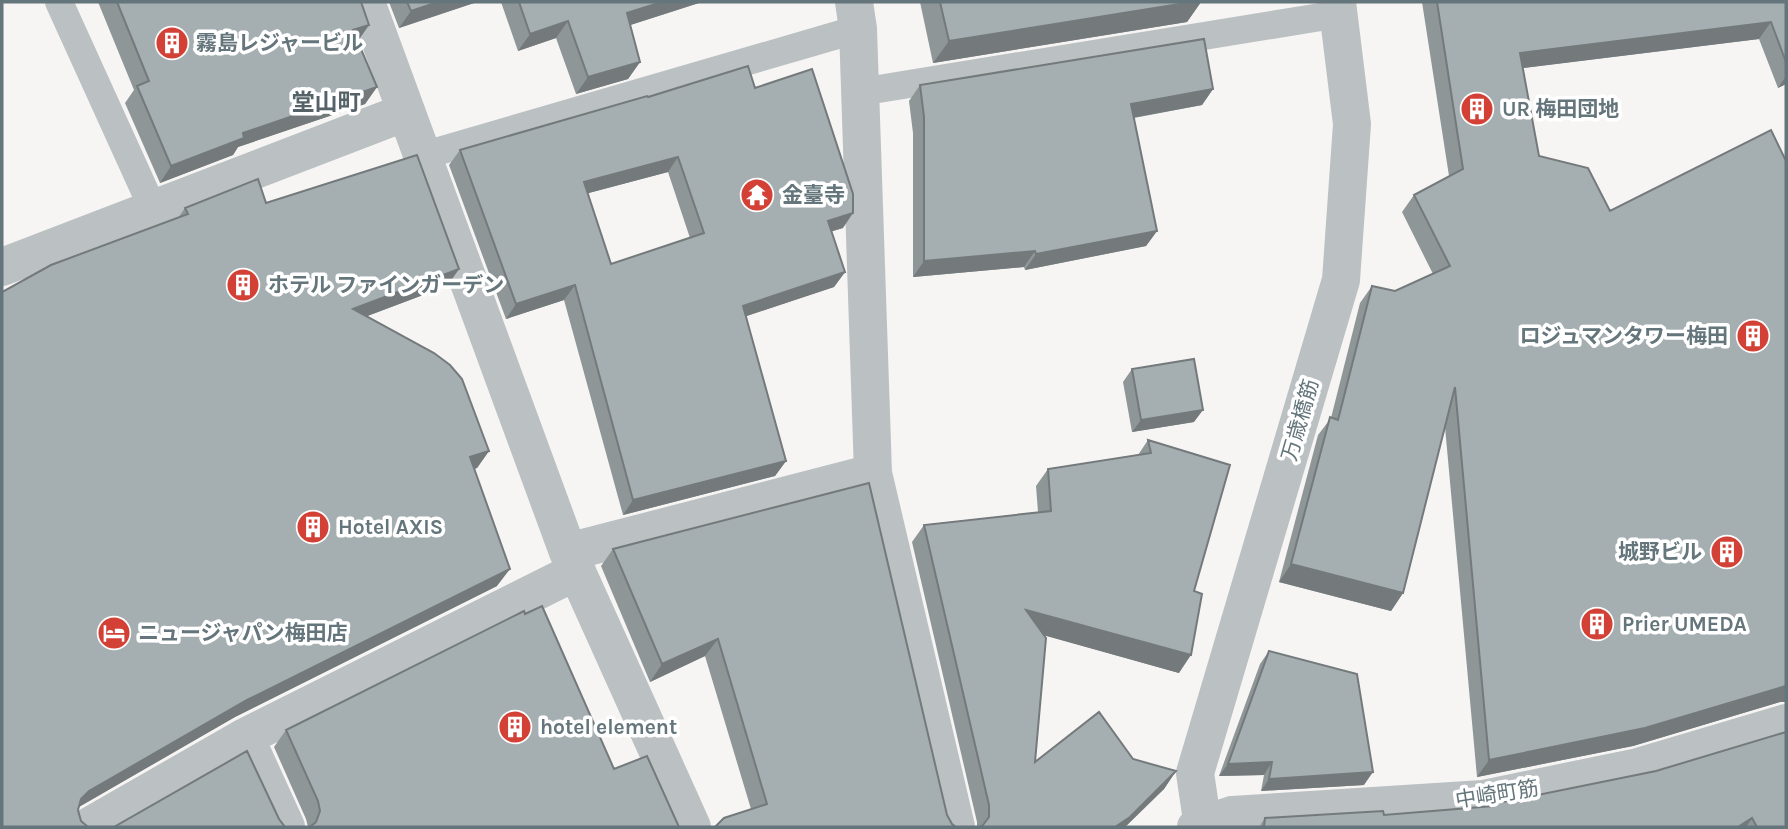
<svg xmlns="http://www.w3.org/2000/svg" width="1788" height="829" viewBox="0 0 1788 829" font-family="Karla,'Noto Sans JP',sans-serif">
  <rect width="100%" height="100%" fill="#f6f5f3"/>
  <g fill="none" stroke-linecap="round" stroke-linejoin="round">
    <path stroke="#bbc0c2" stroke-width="28" d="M59,2L153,209
      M860,92L1339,14
      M422,156L858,29"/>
    <path stroke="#bbc0c2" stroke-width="38" d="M366,2L568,552L692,827
      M854,2L858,29L873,473L956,827
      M2,267L406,112
      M568,552L873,473
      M245,737L286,827
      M88,827L245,737L577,571
      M1196,827L1232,815L1483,799L1638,767L1786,723
      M1203,827L1195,773L1341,280L1352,124L1337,2"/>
  </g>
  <path fill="#8e9698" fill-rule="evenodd" d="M98,2H361L369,25L358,41L377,87L365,104L238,147L233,155L160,183L125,103L134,90Z
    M389,2H477L399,28Z
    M501,2H702L630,25L640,62L628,79L576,94L556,38L518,51Z
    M920,2H1201L1187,22L933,63Z
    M1422,2H1786V84L1778,88L1759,39L1522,68L1539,156L1610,211L1786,161V702H1780L1633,746L1477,777L1445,427L1403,593L1391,611L1279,582L1318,435L1331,418L1360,303L1372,286L1395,291L1433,274L1402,212L1414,195L1449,176Z
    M920,85L1213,89L1202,105L1134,118L1157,231L1146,246L1025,270L1024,267L913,277V133L909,101Z
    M755,88L843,228L831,231L845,272L834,287L746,316L786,461L775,476L623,515L564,300L506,319L449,165L460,150L648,97ZM668,172L690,238L611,264L588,193Z
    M266,203L459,269L447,286L367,316L489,451L477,468L474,469L497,586L235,717L79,807L78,810L81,821L2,827L178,218L185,208Z
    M1132,369L1194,422L1132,432L1123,382Z
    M1148,440L1194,591L1179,673L1044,635L1035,762L1133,759L1176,771L1164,789L1125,827H977V822L912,542L924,525L1038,512L1036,486L1048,469L1138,455Z
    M613,549L947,815L952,824L751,809L705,656L650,682L601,566Z
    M1269,651L1364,785L1261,791L1264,775L1219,776L1260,664Z
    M286,730L614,769L679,827H308L306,819L274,747Z
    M1656,771L1786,827H1259L1265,818L1384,815L1491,807L1493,804Z"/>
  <path fill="#747a7c" d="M438,2H477L399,28L411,11Z
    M662,2H702L615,30L627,13Z
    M1192,2H1201L1187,22L933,63L949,41Z
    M568,21L556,38L518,51L530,34Z
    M1771,22L1759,39L1507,70L1520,53Z
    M369,25L357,42L353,30Z
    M640,62L628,79L576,94L588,77Z
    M1786,76V84L1778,88Z
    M377,87L365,104L238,147L233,155L160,183L171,166L243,133Z
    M1213,89L1202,105L1120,120L1131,104Z
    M678,157L668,172L574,197L584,182Z
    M853,213L843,228L817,236L828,221Z
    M1157,231L1146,246L1025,270L1036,254Z
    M1035,251L1024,267L913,277L924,261Z
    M459,269L447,286L341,326L353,309Z
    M845,272L834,287L732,321L743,306Z
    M575,285L564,300L506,319L516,304Z
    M1203,410L1194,422L1132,432L1141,420Z
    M489,451L477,468L458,474L470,457Z
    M786,461L775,476L623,515L633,500Z
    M1291,564L1403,593L1391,611L1279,582Z
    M510,569L497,586L235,717L77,808L81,799L89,791L247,700Z
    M1026,610L1191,655L1179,673L1014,627Z
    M718,639L705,656L650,682L662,664Z
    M1786,686V702H1780L1633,746L1477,777L1489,760Z
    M1272,762L1264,775L1219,776L1228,764Z
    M1176,771L1164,789L1125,827H1115Z
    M1373,772L1364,785L1261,791L1269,779Z
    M1752,818L1746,827H1738Z"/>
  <path fill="#a5aeb1" stroke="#747a7c" stroke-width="2" fill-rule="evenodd" d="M117,2H361L369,25L353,30L377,87L243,133L244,138L171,166L137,86L149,81Z
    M407,2H438L411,11Z
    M519,2H662L627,13L640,62L588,77L568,21L530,34Z
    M940,2H1192L949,41Z
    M1437,2H1786V62L1771,22L1520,53L1539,156L1588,168L1610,211L1771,130L1786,161V686L1645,728L1489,760L1455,387L1403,593L1291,564L1330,417L1338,420L1372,286L1395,291L1450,266L1414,195L1463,169Z
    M1204,39L1213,89L1131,104L1157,231L1036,254L1035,251L924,261V117L920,85Z
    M748,66L755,88L812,69L853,194V213L828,221L845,272L743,306L786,461L633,500L575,285L516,304L460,150L647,96L648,97ZM678,157L704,233L611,264L584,182Z
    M417,155L459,269L353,309L434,353L450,365L462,379L489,451L470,457L510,569L247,700L89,791L81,799L78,810L81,821L88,827H2V292L51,265L188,214L185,208L258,179L266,203Z
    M1194,359L1203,410L1141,420L1132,369Z
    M1148,440L1230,465L1194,591L1202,594L1191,655L1026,610L1046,638L1035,762L1099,712L1133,759L1176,771L1130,817L1115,827H980L983,825L989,817V805L924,525L1051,511L1048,469L1151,453Z
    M869,483L947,815L952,824L956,827H715L724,818L767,804L718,639L662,664L613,549Z
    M542,606L614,769L647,756L679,827H310L316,822L320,811L318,801L286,730L524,611L525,614Z
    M1269,651L1357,674L1373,772L1269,779L1272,762L1228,764Z
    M1786,732V827H1757L1752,818L1738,827H1264L1265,818L1383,811L1384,815L1493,806V804L1656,771Z
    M247,751L279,819L285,827H114Z"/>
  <defs>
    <symbol id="building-disc" viewBox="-11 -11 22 22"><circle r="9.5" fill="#d34036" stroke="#fff"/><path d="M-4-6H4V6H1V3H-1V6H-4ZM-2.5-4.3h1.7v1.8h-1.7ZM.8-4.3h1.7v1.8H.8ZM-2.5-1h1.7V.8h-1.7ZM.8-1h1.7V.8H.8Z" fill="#fff"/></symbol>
    <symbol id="temple-disc" viewBox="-11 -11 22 22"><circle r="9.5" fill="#d34036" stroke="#fff"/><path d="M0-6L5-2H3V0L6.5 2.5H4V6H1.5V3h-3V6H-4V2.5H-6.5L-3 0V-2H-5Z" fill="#fff"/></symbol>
    <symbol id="hotel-disc" viewBox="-11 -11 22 22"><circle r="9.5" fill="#d34036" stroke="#fff"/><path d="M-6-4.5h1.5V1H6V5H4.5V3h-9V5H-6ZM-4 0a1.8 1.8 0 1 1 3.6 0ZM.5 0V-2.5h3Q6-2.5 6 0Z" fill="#fff"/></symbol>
  </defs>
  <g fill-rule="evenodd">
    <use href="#building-disc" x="153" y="24" width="38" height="38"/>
    <use href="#building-disc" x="1458" y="90" width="38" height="38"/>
    <use href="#temple-disc" x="738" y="176" width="38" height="38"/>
    <use href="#building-disc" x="224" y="266" width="38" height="38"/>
    <use href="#building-disc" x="1734" y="317" width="38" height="38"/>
    <use href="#building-disc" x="294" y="508" width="38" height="38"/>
    <use href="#building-disc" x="1708" y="533" width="38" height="38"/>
    <use href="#building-disc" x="1578" y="605" width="38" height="38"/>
    <use href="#hotel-disc" x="95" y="614" width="38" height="38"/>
    <use href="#building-disc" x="496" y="708" width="38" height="38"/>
  </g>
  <g text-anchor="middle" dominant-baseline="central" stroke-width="7" stroke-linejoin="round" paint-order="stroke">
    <g font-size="21" font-weight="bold" fill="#64757b" stroke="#fff" text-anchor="start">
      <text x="196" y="43">霧島レジャービル</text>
      <text x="1502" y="109">UR 梅田団地</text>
      <text x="782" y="195">金臺寺</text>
      <text x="268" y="285">ホテル ファインガーデン</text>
      <text x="1728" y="336" text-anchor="end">ロジュマンタワー梅田</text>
      <text x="338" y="527">Hotel AXIS</text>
      <text x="1702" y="552" text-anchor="end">城野ビル</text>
      <text x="1622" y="624">Prier UMEDA</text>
      <text x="138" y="633">ニュージャパン梅田店</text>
      <text x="540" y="727">hotel element</text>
    </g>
    <g font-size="21" fill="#64757b" stroke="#fff">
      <text transform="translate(1300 420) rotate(-74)">万歳橋筋</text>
      <text transform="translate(1497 794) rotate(-9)">中崎町筋</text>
    </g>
    <g font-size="23" font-weight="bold" fill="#556267" stroke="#fff">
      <text x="326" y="102">堂山町</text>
    </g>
  </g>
  <rect width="1788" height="829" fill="none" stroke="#64757b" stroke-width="7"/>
</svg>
